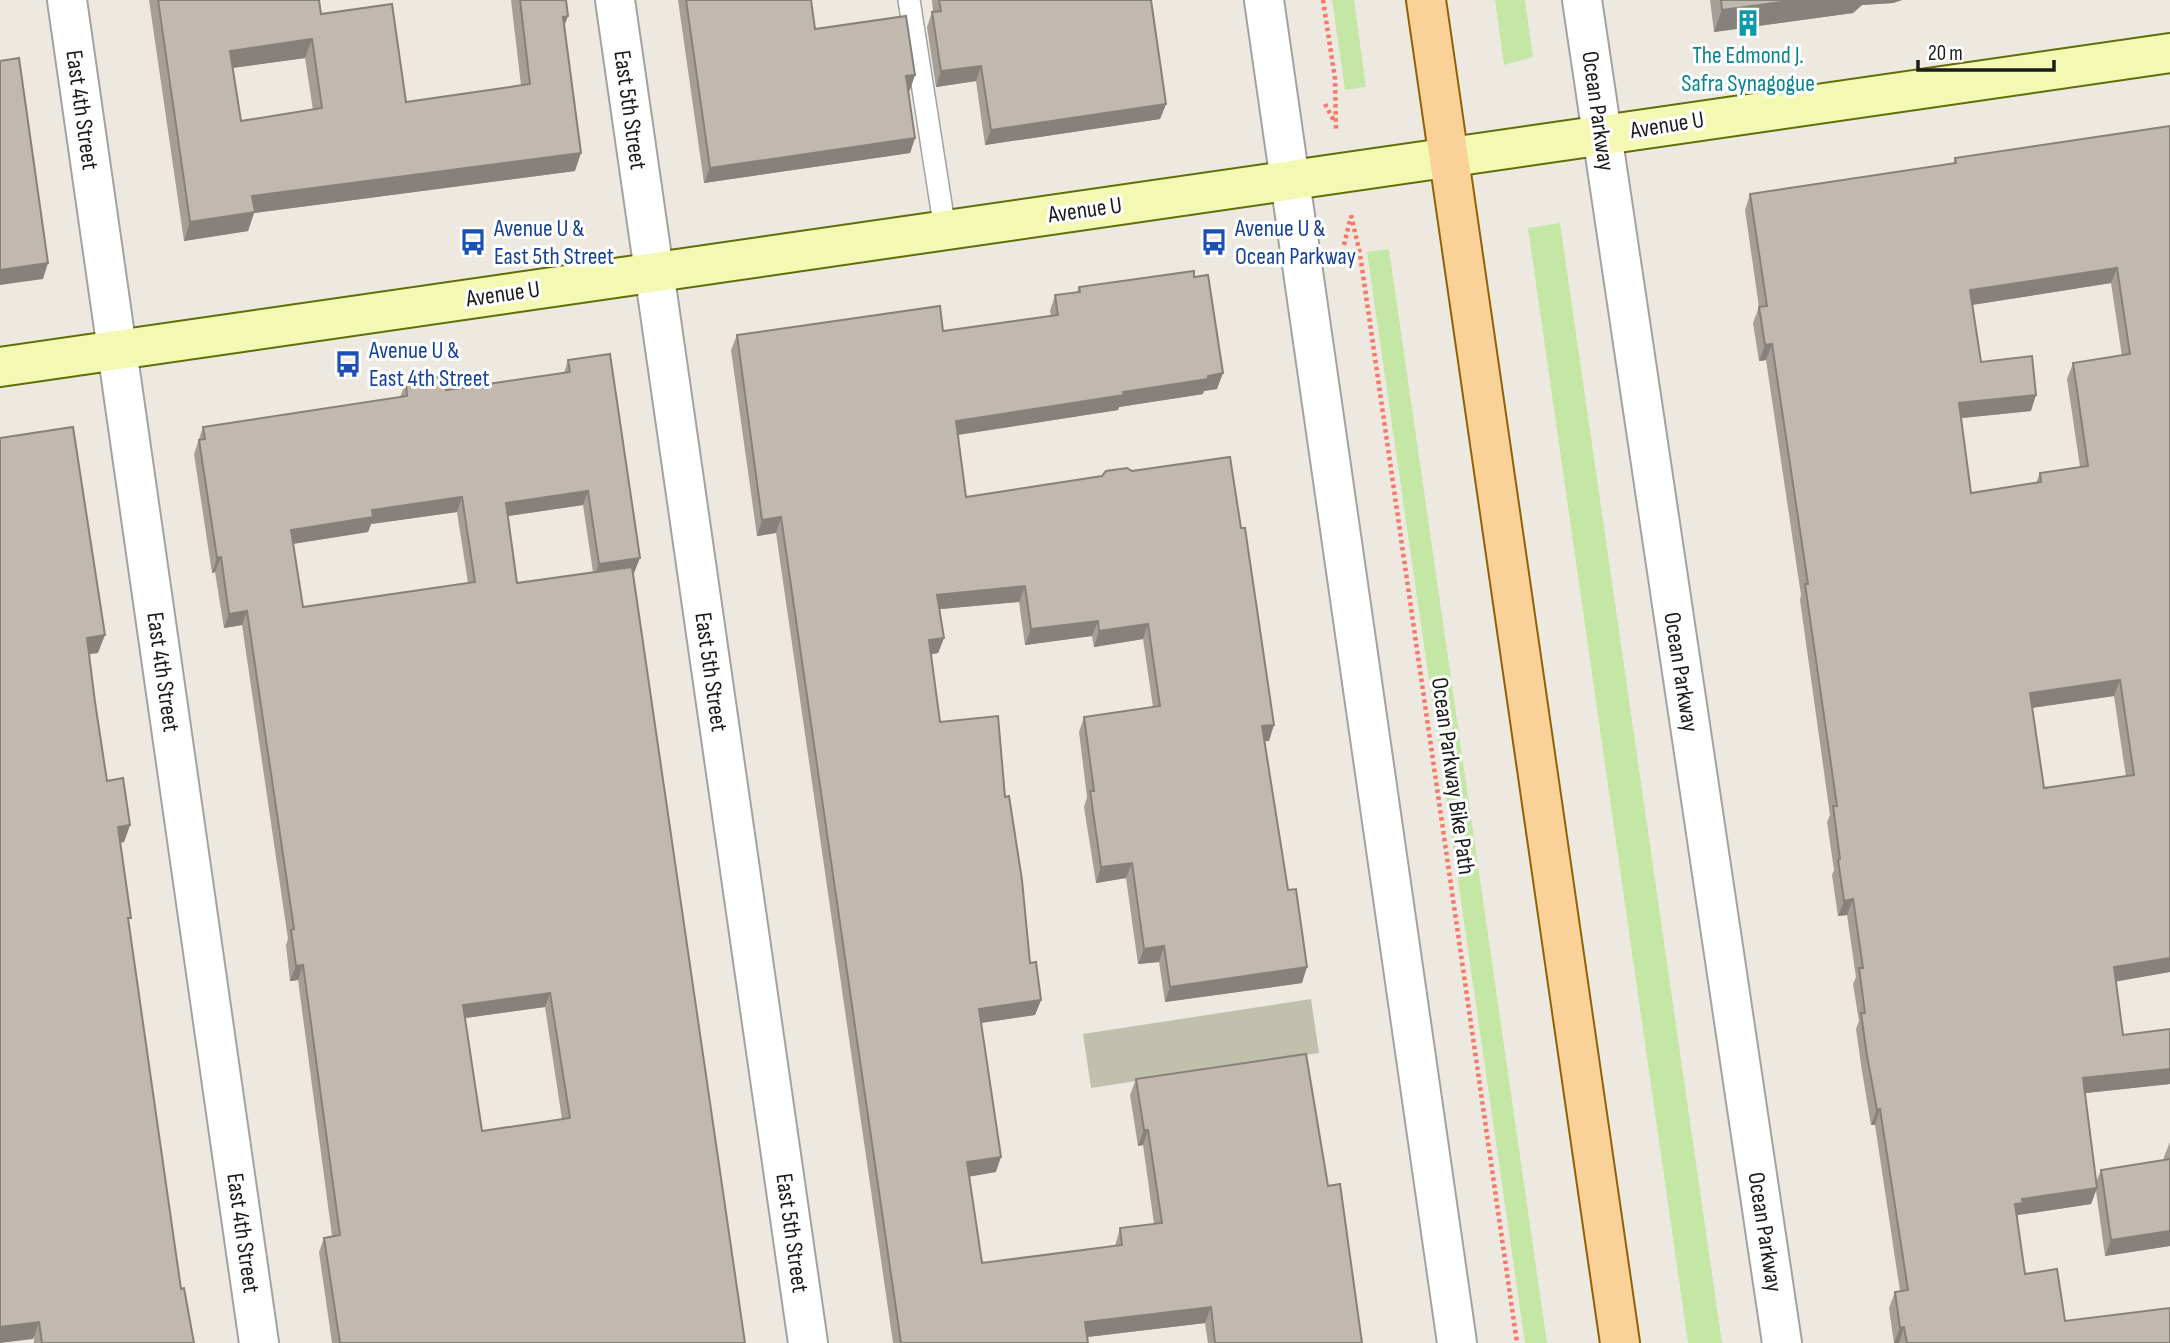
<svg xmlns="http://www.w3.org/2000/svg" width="2170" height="1343" viewBox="0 0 2170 1343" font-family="'Sofia Sans Condensed',sans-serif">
  <rect width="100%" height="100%" fill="#ede9e0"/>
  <path fill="#c0c1ac" d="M1311,999L1319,1053L1091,1088L1083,1034Z"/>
  <path fill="#c5e7a6" d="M1332,0H1354L1366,87L1345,90Z
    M1495,0H1525L1533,57L1504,65Z
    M1560,223L1722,1343H1688L1528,228Z
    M1389,249L1547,1343H1525L1367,252Z"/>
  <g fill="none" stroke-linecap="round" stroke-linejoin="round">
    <defs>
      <path id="lane" d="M909,0L945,230"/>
      <path id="street" d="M67,0L259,1343
        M615,0L808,1343
        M1264,0L1457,1343
        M1582,0L1782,1343"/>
      <path id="secondary" d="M0,367L2170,53"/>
      <path id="primary" d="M1426,0L1620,1343"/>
    </defs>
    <use href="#lane" stroke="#a2a2a2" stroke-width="24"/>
    <use href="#street" stroke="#a2a2a2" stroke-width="42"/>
    <use href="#secondary" stroke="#616e06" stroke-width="42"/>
    <use href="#primary" stroke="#8f6203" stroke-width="42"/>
    <path stroke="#f77867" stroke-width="4.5" stroke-dasharray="3.5 3.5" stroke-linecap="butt" d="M1323,0L1335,79L1336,131
      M1325,104L1334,121
      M1351,215L1360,254L1517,1343
      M1344,245L1350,220"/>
    <use href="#lane" stroke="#fff" stroke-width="21"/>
    <use href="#street" stroke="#fff" stroke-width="38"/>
    <use href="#secondary" stroke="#f3f8b3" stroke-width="38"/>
    <use href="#primary" stroke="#fad198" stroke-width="38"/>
  </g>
  <path fill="#a69e97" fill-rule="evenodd" d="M149,0H319L321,14L406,102L521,85L511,0H566L564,27L575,171L254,213L248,231L184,241ZM305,58L313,110L241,121L233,68Z
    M678,0H811L815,29L910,90L908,91L915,138L910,153L704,183Z
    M932,0H1151L1166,104L1160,119L985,145L976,81L936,87L927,27L932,12H933Z
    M1710,0H1902L1893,3L1862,5L1853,13L1714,32Z
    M2170,126V972L2116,981L2123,1035L2170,1029V1084L2085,1093L2096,1182L2101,1170L2164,1160V1157L2170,1142V1246L2105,1256L2096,1191L2091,1204L2018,1215L2017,1218L2025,1274L2065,1321L2170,1343H1894L1889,1308L1895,1292L1900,1291L1875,1125H1871L1862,1071L1856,1029L1859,1021L1853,984L1856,977L1847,915L1838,916L1832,875L1834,870L1827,822L1830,815L1800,600L1801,595L1766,360L1759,361L1753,323L1759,307L1745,210L1750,194L1953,164L1955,158ZM2111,283L2122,356L2073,363L2067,379L2080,467L2040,473L2036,483L1971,493L1961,418L2031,411L1981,362L1972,305ZM2114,696L2126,777L2044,788L2032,708Z
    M1194,277L1217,389L1204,391L1203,394L1119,407L1118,410L958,435L966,497L1102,476L1269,741H1265L1302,983L1165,1002L1159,962L1138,964L1126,878L1096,883L1084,807L1087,797L1079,732L1084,717L1153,707L1143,639L1094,647L1092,636L1025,645L1019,602L939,609L944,638L938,653L930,654L940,722L1005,797L1030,963L1041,1000L1035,1015L981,1023L996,1172L969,1176L982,1263L1115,1246L1120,1228L1154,1224L1143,1145L1138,1146L1130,1095L1136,1079L1328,1186L1362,1343H1208L1205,1323L1087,1337L1088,1343H893L776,533L757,536L731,350L737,335L943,331L1051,316L1050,311L1055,295L1077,292L1079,287Z
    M568,360L634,573H633L745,1343H332L319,1252L324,1238L332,1236L298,980L290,981L286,945L288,939L242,625L224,628L215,572L212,573L194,454L203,427L400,397L406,382L446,390L564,373ZM583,505L593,572L517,583L508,516ZM457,512L468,583L303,607L293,544L368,532L371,524ZM545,1007L562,1119L482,1131L465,1018Z
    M0,438L98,653L89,654L95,702L107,781L130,825L124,842L120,843L129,923L181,1289L194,1343H34Z"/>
  <path fill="#87817b" d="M1797,0H1902L1893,3L1862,5L1853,13L1714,32L1722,10Z
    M568,16L561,35L563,17Z
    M312,39L305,58L224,69L230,51Z
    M981,66L976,81L936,87L941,71Z
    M915,75L910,90L901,92L906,76Z
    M1166,104L1160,119L985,145L991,130Z
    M915,138L910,153L704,183L710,168Z
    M581,153L575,171L254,213L248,231L184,241L190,222L252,196Z
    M48,263L43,279L0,285V270Z
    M2117,268L2111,283L1965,306L1970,290Z
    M1772,344L1766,360L1759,361L1765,345Z
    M1223,373L1217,389L1204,391L1203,394L1119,407L1118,410L950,436L956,421Z
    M2036,395L2031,411L1953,419L1959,403Z
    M588,491L583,505L501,517L506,503Z
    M462,497L457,512L371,524L368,532L285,545L291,530L372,510Z
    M781,517L776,533L757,536L762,520Z
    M221,557L215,572L212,573L217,558Z
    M640,558L634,573L594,579L599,564Z
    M1025,586L1019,602L931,610L937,595Z
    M247,611L242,625L224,628L229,614Z
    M1098,621L1092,636L1025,645L1031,629Z
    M1148,624L1143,639L1094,647L1099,631Z
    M105,635L98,653L81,655L87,638Z
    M944,638L938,653L923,656L929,640Z
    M2120,680L2114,696L2024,709L2030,693Z
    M1274,725L1269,741L1257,742L1262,726Z
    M130,825L124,842L112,844L118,827Z
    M1132,863L1126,878L1096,883L1101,867Z
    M1853,899L1847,915L1838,916L1844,901Z
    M1164,946L1159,962L1138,964L1144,949Z
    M2170,958V972L2108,983L2114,967Z
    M303,965L298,980L290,981L296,966Z
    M1307,967L1302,983L1165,1002L1170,987Z
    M550,993L545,1007L458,1019L463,1005Z
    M1041,1000L1035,1015L973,1024L979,1009Z
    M2170,1069V1084L2077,1094L2083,1078Z
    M1880,1109L1875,1125H1871L1877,1110Z
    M1144,1130H1148L1143,1145L1138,1146Z
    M1001,1157L996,1172L962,1178L967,1162Z
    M2097,1188L2091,1204L2018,1215L2017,1219L2015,1204L2022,1199Z
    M2170,1231V1246L2105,1256L2111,1240Z
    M1211,1307L1205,1323L1079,1338L1085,1322Z
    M39,1322L33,1339L0,1343V1327Z
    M1904,1327L1899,1343H1894L1900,1328Z"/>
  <path fill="#c1b8b0" stroke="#87817b" stroke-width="2" fill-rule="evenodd" d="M158,0H319L321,14L392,4L406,102L530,84L520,0H566L568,16L563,17L581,153L252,196L255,212L190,222ZM312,39L322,108L241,121L230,51Z
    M686,0H811L815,29L906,16L915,75L906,76L915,138L710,168Z
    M939,0H1151L1166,104L991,130L981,66L941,71L932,12L941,11Z
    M1721,0H1797L1722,10Z
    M19,58L48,263L0,270V61Z
    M2170,126V958L2114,967L2123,1035L2170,1029V1069L2083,1078L2097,1188L2022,1199L2023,1203L2015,1204L2025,1274L2057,1269L2065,1321L2170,1308V1343H1907L1904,1327L1900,1328L1895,1292L1908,1290L1880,1109L1877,1110L1867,1056L1861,1013H1865L1859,968H1863L1853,899L1844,901L1838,860L1840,859L1833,806H1837L1805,584H1808L1772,344L1765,345L1759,307L1767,306L1750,194L1956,163L1955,158ZM2117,268L2130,354L2073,363L2088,466L2040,473L2041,482L1971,493L1959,403L2036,395L2032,356L1981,362L1970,290ZM2120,680L2134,775L2044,788L2030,693Z
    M1194,271V277L1208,275L1223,373L1208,376V379L1123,392L1124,395L956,421L966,497L1102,476L1106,471L1127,468L1132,471L1230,457L1241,528H1245L1274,725L1262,726L1288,890L1296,889L1307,967L1170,987L1164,946L1144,949L1132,863L1101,867L1090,791H1094L1084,717L1160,706L1148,624L1099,631L1098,621L1031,629L1025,586L937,595L944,638L929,640L940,722L998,716L1005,797L1009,796L1022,880L1030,963L1036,962L1041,1000L979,1009L1001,1157L967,1162L982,1263L1122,1245L1120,1228L1162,1223L1148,1130H1144L1136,1079L1306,1054L1328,1186L1340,1184L1362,1343H1215L1211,1307L1085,1322L1088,1343H901L781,517L762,520L737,335L940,306L943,331L1058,315L1055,295L1080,292L1079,287Z
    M610,354L640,558L599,564L588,491L506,503L517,583L632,567L745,1343H340L324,1238L340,1235L303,965L296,966L291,930L294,929L247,611L229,614L221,557L217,558L199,440L205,439L203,427L407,396L406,382L444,376L446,390L570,372L568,360ZM462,497L475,582L303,607L291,530L373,517L372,510ZM550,993L570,1118L482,1131L463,1005Z
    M73,427L105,635L87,638L95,702L107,781L123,778L130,825L118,827L131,918H128L181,1289L184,1288L194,1343H42L39,1322L0,1327V438Z
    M2170,1159V1231L2111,1240L2101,1170Z"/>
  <defs>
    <symbol id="building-bare" viewBox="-9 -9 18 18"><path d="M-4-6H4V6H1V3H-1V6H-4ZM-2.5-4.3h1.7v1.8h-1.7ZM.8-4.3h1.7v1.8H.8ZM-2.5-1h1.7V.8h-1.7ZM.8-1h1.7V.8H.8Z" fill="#0f9aa8" stroke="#fff" stroke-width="2.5" paint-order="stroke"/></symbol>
    <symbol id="bus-bare" viewBox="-9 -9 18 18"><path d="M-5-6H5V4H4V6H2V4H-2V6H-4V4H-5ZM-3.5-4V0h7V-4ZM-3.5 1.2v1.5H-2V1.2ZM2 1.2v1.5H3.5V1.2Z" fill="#1a4fb4" stroke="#fff" stroke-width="2.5" paint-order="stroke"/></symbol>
  </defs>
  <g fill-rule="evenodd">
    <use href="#building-bare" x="1729" y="4" width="38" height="38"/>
    <use href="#bus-bare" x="454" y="223" width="38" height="38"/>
    <use href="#bus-bare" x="1195" y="223" width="38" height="38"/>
    <use href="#bus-bare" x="329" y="345" width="38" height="38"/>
  </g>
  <g text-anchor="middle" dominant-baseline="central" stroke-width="6" stroke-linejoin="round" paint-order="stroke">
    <g font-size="24" fill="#0d838f" stroke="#fff">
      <text x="1748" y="55">The Edmond J.<tspan x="1748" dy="28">Safra Synagogue</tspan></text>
    </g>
    <g font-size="24" fill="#1b1b1b" stroke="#fff">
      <text transform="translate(82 110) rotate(82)">East 4th Street</text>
      <text transform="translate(630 110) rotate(82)">East 5th Street</text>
      <text transform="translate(1598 111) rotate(82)">Ocean Parkway</text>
      <text transform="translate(1667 125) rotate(-9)">Avenue U</text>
      <text transform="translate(1085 210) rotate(-8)">Avenue U</text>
      <text transform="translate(503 294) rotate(-8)">Avenue U</text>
      <text transform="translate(163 672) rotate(82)">East 4th Street</text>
      <text transform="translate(711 672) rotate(82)">East 5th Street</text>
      <text transform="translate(1681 672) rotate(81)">Ocean Parkway</text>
      <text transform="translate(1453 776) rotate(82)">Ocean Parkway Bike Path</text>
      <text transform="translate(1765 1232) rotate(81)">Ocean Parkway</text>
      <text transform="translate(243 1233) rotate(82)">East 4th Street</text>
      <text transform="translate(792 1233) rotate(82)">East 5th Street</text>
    </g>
    <g font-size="24" fill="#164399" stroke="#fff" text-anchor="start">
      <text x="494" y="228">Avenue U &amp;<tspan x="494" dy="28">East 5th Street</tspan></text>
      <text x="1235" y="228">Avenue U &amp;<tspan x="1235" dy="28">Ocean Parkway</tspan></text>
      <text x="369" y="350">Avenue U &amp;<tspan x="369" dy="28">East 4th Street</tspan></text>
    </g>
  </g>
  <path d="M1918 60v10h136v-10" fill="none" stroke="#1b1b1b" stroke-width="3.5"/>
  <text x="1928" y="60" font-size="21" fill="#1b1b1b" stroke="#ffffff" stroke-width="5" paint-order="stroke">20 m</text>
</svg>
